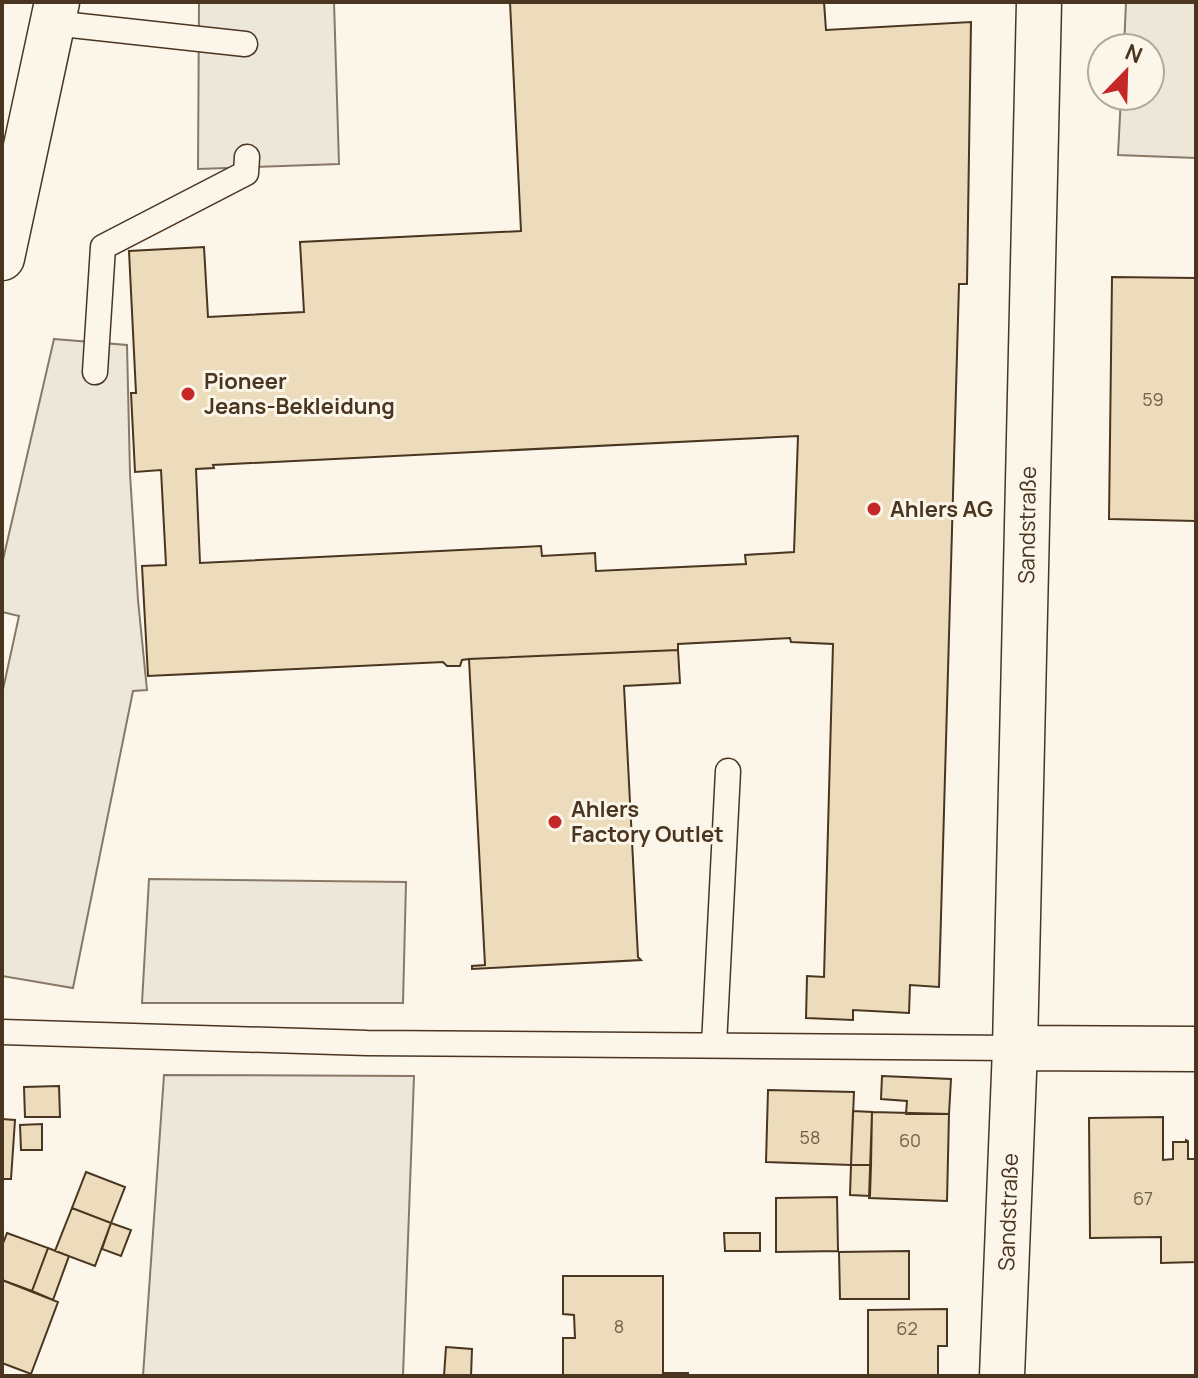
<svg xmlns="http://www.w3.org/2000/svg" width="1198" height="1378" viewBox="0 0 1198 1378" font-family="Manrope,sans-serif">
  <rect width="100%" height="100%" fill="#fbf6e9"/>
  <path fill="#ede7d9" stroke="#887966" stroke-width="2" d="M199,2H334L339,164L198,169Z
    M1126,2H1196V158L1118,155L1121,96H1150V48H1124Z
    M54,339L127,345L130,474L138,600L147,690L133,691L73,988L2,976V694L19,616L2,612V564Z
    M149,879L406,882L403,1003H142Z
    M164,1075L414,1076L403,1376H143Z"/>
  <path fill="#ecdcbc" stroke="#4a3520" stroke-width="2" fill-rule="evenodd" d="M510,2H824L826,30L971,22L967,284H959L939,987L910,985L909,1013L853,1010V1020L806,1018L807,976L824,977L833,644L791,642L790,638L678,644V650L469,659L462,660L460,666H447L443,662L148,676L142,566L166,565L161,470L135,472L131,393H136L129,251L204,247L208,317L304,312L300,242L521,231ZM798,436L794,552L745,555L746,564L596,571L595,553L542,556L541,546L200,563L196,469L214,468L213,465Z
    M1112,277L1196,278V521L1109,519Z
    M678,650L680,683L624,686L638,957L641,960L472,969V966L485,965L469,659Z
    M882,1076L951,1079L949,1114H906L907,1101L881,1099Z
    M59,1086L60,1117H25L24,1087Z
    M768,1090L854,1092L851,1165L766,1162Z
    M853,1111L872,1112L871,1165H851Z
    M872,1112L949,1114L947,1201L869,1198Z
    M1163,1117V1160L1173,1159V1142H1186V1140L1188,1141V1159H1196V1262L1161,1263V1237L1090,1238L1089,1118Z
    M2,1119L15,1120L11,1179H2Z
    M42,1124V1150H21L20,1125Z
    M851,1165H871L870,1196L850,1195Z
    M86,1172L125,1187L111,1223L72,1208Z
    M837,1197L838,1251L776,1252V1198Z
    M72,1208L111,1223L95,1266L55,1251Z
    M111,1223L131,1230L121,1256L102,1249Z
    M7,1233L48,1248L32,1291L2,1280V1246Z
    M724,1233H760V1251H725Z
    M48,1248L69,1256L53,1300L32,1291Z
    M909,1251V1299H840L839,1252Z
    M563,1276H663V1375L563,1376V1338H575L574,1315L563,1314Z
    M2,1280L58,1302L31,1374L2,1363Z
    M947,1309V1346H938V1376H868V1310Z
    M446,1347L472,1349L471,1376H444Z
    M663,1373H688V1376H625L663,1375Z"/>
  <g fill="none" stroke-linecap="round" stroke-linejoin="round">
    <defs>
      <path id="service" d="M53,23L245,44
        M95,372L103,247L246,173L247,157
        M2,1032L367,1043L1015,1048
        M714,1045L728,771"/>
      <path id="minor" d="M1015,1048L1196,1049
        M1002,1376L1015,1048L1039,2"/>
      <path id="secondary" d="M2,258L57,2"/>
    </defs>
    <use href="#service" stroke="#4a3520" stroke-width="27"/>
    <use href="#minor" stroke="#4a3520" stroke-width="47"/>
    <use href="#secondary" stroke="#4a3520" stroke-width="47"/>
    <use href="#service" stroke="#fbf6e9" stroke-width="24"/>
    <use href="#minor" stroke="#fbf6e9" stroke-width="44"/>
    <use href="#secondary" stroke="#fbf6e9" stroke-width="44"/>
  </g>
  <g fill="#c62828" stroke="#fbf6e9" stroke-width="3">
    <circle cx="188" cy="394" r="8"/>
    <circle cx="874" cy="509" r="8"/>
    <circle cx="555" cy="822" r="8"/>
  </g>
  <g text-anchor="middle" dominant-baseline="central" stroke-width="6" stroke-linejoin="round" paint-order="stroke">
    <g font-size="18" fill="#725f47">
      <text x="1153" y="399">59</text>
      <text x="810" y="1137">58</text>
      <text x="910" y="1140">60</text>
      <text x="1143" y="1198">67</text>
      <text x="619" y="1326">8</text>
      <text x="907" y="1328">62</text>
    </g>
    <g font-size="22" font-weight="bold" fill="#4a3520" stroke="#fbf6e9" text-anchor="start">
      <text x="204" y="381">Pioneer<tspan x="204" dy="25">Jeans-Bekleidung</tspan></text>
      <text x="890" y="509">Ahlers AG</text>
      <text x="571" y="809">Ahlers<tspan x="571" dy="25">Factory Outlet</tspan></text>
    </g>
    <g font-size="22" fill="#4a3520" stroke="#fbf6e9">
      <text transform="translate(1027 525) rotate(-89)">Sandstraße</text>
      <text transform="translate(1008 1212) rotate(-88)">Sandstraße</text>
    </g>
  </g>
  <rect width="1198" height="1378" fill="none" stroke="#4a3520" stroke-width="8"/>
  <g transform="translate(1126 72) rotate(23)"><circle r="38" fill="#fbf6e9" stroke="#b4a999" stroke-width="2"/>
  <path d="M0-6L14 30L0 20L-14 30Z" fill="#c62828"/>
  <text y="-12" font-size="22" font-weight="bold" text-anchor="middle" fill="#4a3520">N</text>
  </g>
</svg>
